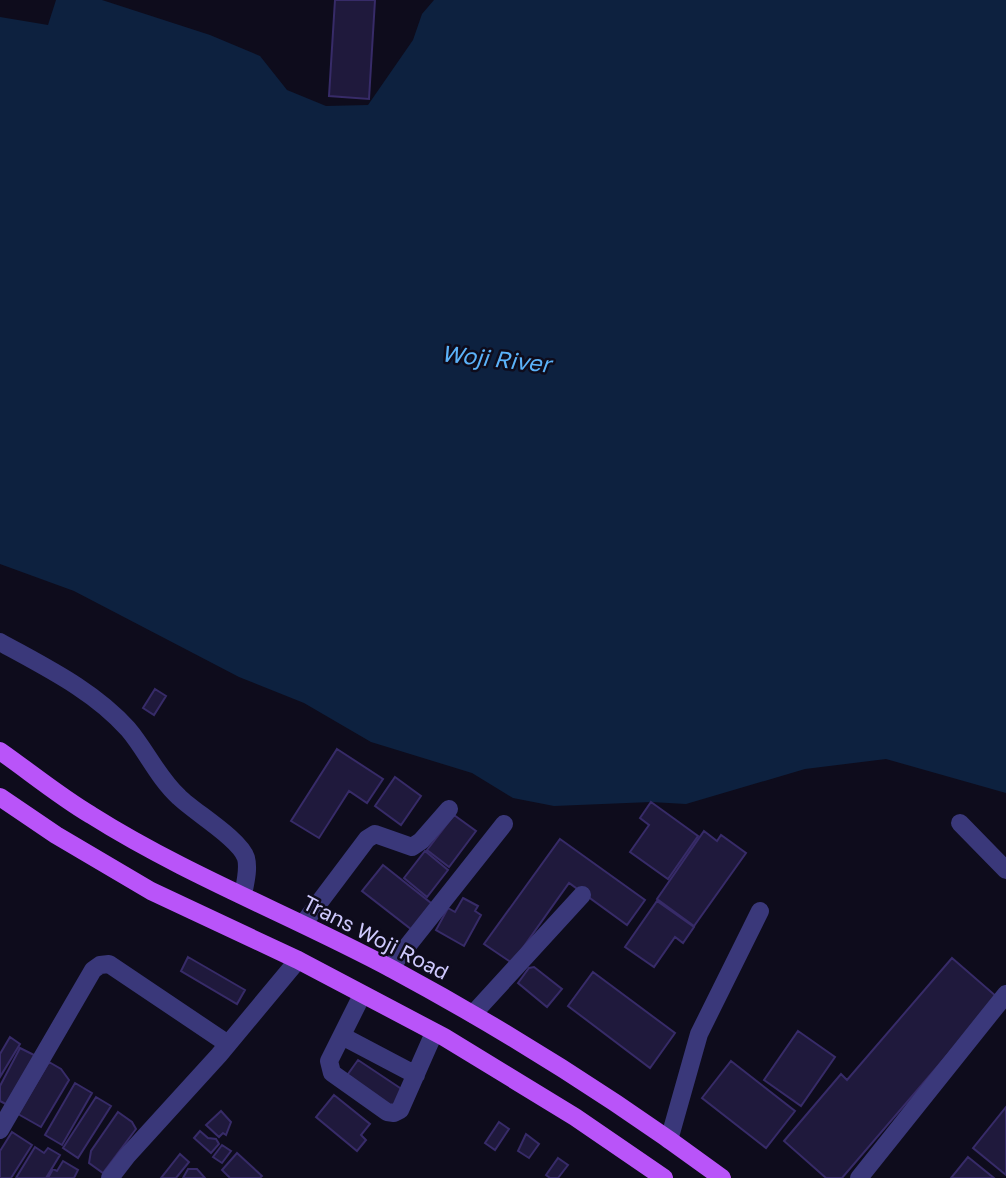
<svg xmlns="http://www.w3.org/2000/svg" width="1006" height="1178" viewBox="0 0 1006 1178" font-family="'Golos Text',sans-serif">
  <rect width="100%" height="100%" fill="#0e0c1c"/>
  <path fill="#0d213f" d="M56,0H102L210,35L260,56L287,90L326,106L368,105L413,40L422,14L434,0H1006V793L886,759L805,769L686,804L651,802L554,806L513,798L472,773L371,742L304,703L239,677L74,591L0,564V17L48,25Z"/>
  <path fill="#1f193c" stroke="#372b68" stroke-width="2" d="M335,0H375L369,99L329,96Z
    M155,689L166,696L154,715L143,708Z
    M337,749L383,779L367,803L349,791L319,838L291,821Z
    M395,777L421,796L401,825L375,806Z
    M651,802L698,836L668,879L630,852L649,825L640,818Z
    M454,815L476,831L449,867L427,850Z
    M704,831L717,841L721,835L746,853L694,926L657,899Z
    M560,839L645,900L627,925L569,883L512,963L484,944Z
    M425,851L448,870L427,897L404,878Z
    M383,865L436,907L416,933L362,891Z
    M463,898L478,906L475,911L481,915L464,946L436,930L448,908L455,912Z
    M657,901L694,927L683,943L675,937L654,967L625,947Z
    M188,957L245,990L237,1004L181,971Z
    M952,958L997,997L842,1178H826L784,1141L841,1074L847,1080Z
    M534,967L562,989L547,1007L518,983L529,968Z
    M593,972L675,1033L650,1068L568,1006Z
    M798,1031L835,1057L801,1106L764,1080Z
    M10,1037L20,1044L0,1077V1054Z
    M20,1048L40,1058L13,1108L0,1101V1086Z
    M358,1060L406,1092L391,1114L343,1081Z
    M731,1061L795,1111L766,1148L702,1098Z
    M49,1062L61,1069L69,1080L41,1127L18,1114Z
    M75,1083L92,1093L62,1145L45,1135Z
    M334,1095L370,1124L361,1135L366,1140L357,1151L316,1117Z
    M96,1097L111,1106L78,1158L63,1148Z
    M1006,1107V1175L973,1148Z
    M221,1111L231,1122L226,1135L223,1133L219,1137L206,1125Z
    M118,1112L132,1122L136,1129L103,1173L89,1163L91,1151Z
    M499,1122L509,1129L495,1150L485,1143Z
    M200,1131L208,1138L216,1139L219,1144L211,1153L194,1138Z
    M12,1132L32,1145L11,1178H0V1151Z
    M526,1134L539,1144L529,1158L518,1151Z
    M222,1145L231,1151L222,1163L213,1157Z
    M35,1147L44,1153L48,1148L60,1155L46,1178H16Z
    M237,1153L262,1176L260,1178H230L222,1170Z
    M180,1154L189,1162L176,1178H161Z
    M968,1157L994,1178H951Z
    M558,1158L568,1165L558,1178H550L546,1175Z
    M63,1161L78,1170L74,1178H48L53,1169L57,1171Z
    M188,1169H197L205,1178H183Z"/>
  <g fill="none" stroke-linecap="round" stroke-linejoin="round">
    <path stroke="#3a387a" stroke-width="18" d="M0,642C45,667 93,690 128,729C146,750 158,778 179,797C194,812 240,839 246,858C249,869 245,884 243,895
      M960,823L1006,870
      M303,924L367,839L375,834L412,847L421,841L449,809
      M390,968L504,824
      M362,995L329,1061L332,1073L387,1112L394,1113L400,1110L434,1033
      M473,1014L582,895
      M342,1036L416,1075
      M0,1130L93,970L100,965L109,964L228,1044
      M669,1140L699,1034L760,911
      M110,1178L127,1156L219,1055L298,960
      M859,1178L1006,994"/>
    <path stroke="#b954f9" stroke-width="18" d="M0,751C30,772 59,796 91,815C186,875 293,916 392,969C507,1031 617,1100 722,1178
      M0,797L56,835L151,891L298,960L444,1037L575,1117L664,1178"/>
  </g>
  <g text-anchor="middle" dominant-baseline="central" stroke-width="5" stroke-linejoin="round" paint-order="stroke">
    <g font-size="21" fill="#cec9fd" stroke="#0e0c1c">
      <text transform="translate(376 937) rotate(27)">Trans Woji Road</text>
    </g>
    <g font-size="23" font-style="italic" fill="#5bb2f9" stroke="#0e0c1c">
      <text transform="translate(496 358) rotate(6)">Woji River</text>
    </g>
  </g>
</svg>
